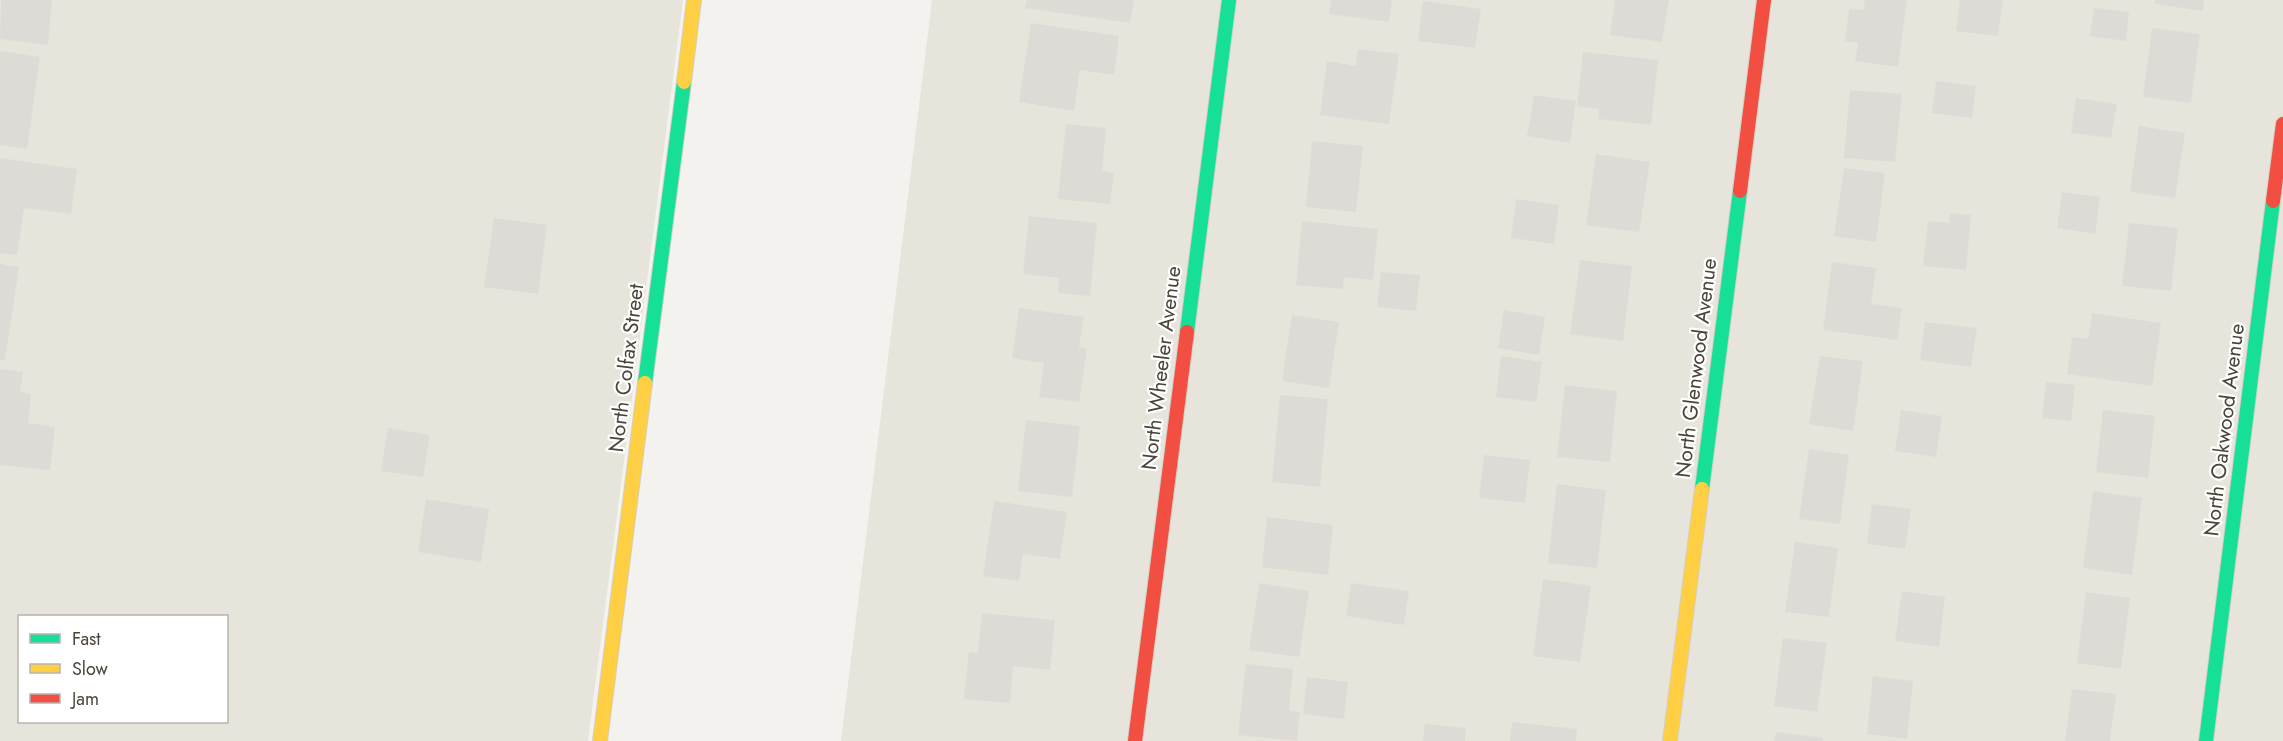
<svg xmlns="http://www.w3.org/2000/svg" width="2283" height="741" viewBox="0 0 2283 741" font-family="Jost,sans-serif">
  <rect width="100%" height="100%" fill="#f4f2ee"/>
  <path fill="#e7e4dc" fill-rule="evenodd" d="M0,0H683L588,741H0ZM20,616H226V722H20Z
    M932,0H2283V741H841Z"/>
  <path fill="#dedbd6" d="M1,0H52L48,45L0,39Z
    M1027,0H1134L1130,23L1025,8Z
    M1331,0H1392L1389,22L1329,14Z
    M1615,0H1669L1662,42L1610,35Z
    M1865,0H1907L1898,67L1855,61L1858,43L1845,41L1849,9L1863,10Z
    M1960,0H2003L1998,36L1956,31Z
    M2155,0H2204L2203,11L2155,4Z
    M1423,1L1481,9L1475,48L1418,41Z
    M2094,8L2129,12L2126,41L2090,36Z
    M1031,23L1119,36L1114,75L1080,70L1074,111L1019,102Z
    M2152,28L2200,34L2191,103L2143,97Z
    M1358,49L1399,54L1389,124L1320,115L1327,61L1356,66Z
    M0,51L40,57L27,149L0,145Z
    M1583,52L1658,60L1651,125L1598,119L1599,109L1577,106Z
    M1936,81L1976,86L1972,118L1932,113Z
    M1850,90L1902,94L1895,162L1844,158Z
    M1534,95L1576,101L1570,143L1527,136Z
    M2076,98L2117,104L2111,138L2071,133Z
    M1066,124L1106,128L1102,171L1114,173L1110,204L1058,199Z
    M2139,126L2185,133L2175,198L2130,192Z
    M1312,141L1363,146L1356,212L1306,207Z
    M1596,154L1650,162L1639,232L1586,225Z
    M0,158L77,169L71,214L24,208L17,255L0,253Z
    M1844,168L1885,173L1876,242L1834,236Z
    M2062,192L2100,197L2095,234L2057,228Z
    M1516,199L1559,205L1554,244L1511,238Z
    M1950,213L1971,215L1966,270L1923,266L1928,221L1949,223Z
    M1029,216L1097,223L1090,296L1058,293L1059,278L1023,274Z
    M494,218L547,225L538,294L484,287Z
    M1302,221L1378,229L1373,280L1344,277L1343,289L1296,285Z
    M2129,223L2178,228L2171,291L2122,286Z
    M1580,260L1632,266L1623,341L1570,334Z
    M1832,262L1876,268L1871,304L1902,308L1897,340L1823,330Z
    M0,264L19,267L5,361L0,360Z
    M1381,272L1420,275L1416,311L1377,307Z
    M1019,308L1084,317L1079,347L1087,349L1079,402L1039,397L1044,363L1012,358Z
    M1504,310L1545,317L1539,355L1498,348Z
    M2092,313L2161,323L2152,386L2067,374L2072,337L2088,339Z
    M1292,315L1339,322L1329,388L1282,381Z
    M1925,322L1977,328L1971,367L1920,360Z
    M1501,356L1542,362L1536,402L1496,397Z
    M1820,356L1863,361L1853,431L1809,424Z
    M0,369L23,372L20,392L31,394L28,423L55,427L50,470L0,465Z
    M2046,382L2075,385L2071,421L2042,418Z
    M1565,385L1617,391L1610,462L1557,457Z
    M1280,395L1328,399L1320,487L1272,482Z
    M1901,410L1942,416L1936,457L1895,451Z
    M2103,410L2155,416L2148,478L2096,472Z
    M1026,420L1080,426L1072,497L1018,491Z
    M388,428L430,435L423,477L381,471Z
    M1809,449L1849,455L1840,524L1799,519Z
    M1484,455L1530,460L1525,503L1479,498Z
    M1557,484L1606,490L1597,568L1548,563Z
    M2093,491L2142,498L2132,575L2083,568Z
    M426,499L489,509L481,562L418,552Z
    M994,501L1067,512L1060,559L1023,554L1019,581L983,576Z
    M1872,504L1911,509L1905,549L1867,544Z
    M1267,517L1333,525L1328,575L1262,567Z
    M1795,542L1838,548L1829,617L1785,612Z
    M1543,579L1591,586L1580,662L1533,656Z
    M1259,583L1309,591L1299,657L1249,650Z
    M1351,583L1409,591L1404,625L1346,616Z
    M1902,591L1945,597L1939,647L1895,641Z
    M2086,592L2130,598L2121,669L2077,663Z
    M982,613L1055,620L1050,670L1013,666L1010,703L964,699L969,652L978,653Z
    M1783,638L1827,643L1817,712L1774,706Z
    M1246,664L1293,669L1289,711L1300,712L1297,741L1238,735Z
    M1873,676L1913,681L1907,739L1867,734Z
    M1307,677L1348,682L1344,719L1303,714Z
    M2072,689L2116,694L2110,741H2065Z
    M1512,722L1577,729L1576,741H1510Z
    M1425,724L1466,728L1465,741H1423Z
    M1776,732L1823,738V741H1774Z"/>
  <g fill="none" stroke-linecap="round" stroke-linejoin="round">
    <defs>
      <path id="fast" d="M1187,332L1229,0
        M645,383L684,82
        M1702,489L1740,191
        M2206,741L2273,201"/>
      <path id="slow" d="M684,82L694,0
        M600,741L645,383
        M1670,741L1702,489"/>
      <path id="jam" d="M1740,191L1764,0
        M2273,201L2283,124
        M1135,741L1187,332"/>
    </defs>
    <use href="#fast" stroke="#d3cfc5" stroke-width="16"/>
    <use href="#slow" stroke="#d3cfc5" stroke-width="16"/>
    <use href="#jam" stroke="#d3cfc5" stroke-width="16"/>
    <use href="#fast" stroke="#16e098" stroke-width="14"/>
    <use href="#slow" stroke="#ffcf43" stroke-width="14"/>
    <use href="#jam" stroke="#f24e42" stroke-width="14"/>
  </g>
  <g text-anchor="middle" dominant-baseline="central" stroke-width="4.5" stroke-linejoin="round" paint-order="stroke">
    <g font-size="21" fill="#4b4439" stroke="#fff">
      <text transform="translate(626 368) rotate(-83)">North Colfax Street</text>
      <text transform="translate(1161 368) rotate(-83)">North Wheeler Avenue</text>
      <text transform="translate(1696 368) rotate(-83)">North Glenwood Avenue</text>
      <text transform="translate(2224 430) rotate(-83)">North Oakwood Avenue</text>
    </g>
  </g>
  <rect x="18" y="615" width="210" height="108" fill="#ffffff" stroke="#b7b4b0" stroke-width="1.5"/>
  <rect x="30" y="634" width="30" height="9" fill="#16e098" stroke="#b7b4b0" stroke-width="1.5"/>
  <text x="72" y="645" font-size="18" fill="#4b4439">Fast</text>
  <rect x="30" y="664" width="30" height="9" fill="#ffcf43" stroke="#b7b4b0" stroke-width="1.5"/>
  <text x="72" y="675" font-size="18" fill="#4b4439">Slow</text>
  <rect x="30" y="694" width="30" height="9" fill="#f24e42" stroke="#b7b4b0" stroke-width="1.5"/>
  <text x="72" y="705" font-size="18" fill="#4b4439">Jam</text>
</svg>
